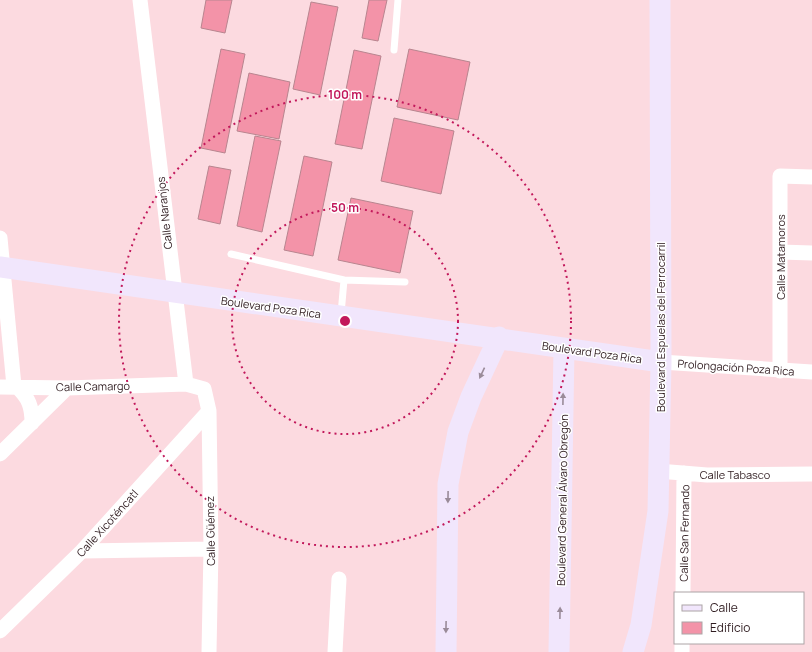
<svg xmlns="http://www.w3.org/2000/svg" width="812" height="652" viewBox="0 0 812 652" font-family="Manrope,sans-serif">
  <rect width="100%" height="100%" fill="#fcdae0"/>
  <path fill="#f393a8" stroke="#b8858f" d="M206,0H232L225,33L201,28Z
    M369,0H387L378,41L362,38Z
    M311,2L338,7L320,95L293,89Z
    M221,49L245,54L225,153L201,148Z
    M409,49L470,62L458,120L397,107Z
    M354,50L381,56L362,149L335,144Z
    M249,73L290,82L279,139L237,131Z
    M394,118L454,131L441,194L381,181Z
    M255,136L281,141L262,232L237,226Z
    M304,156L332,162L313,256L284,250Z
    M209,166L231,170L220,224L198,219Z
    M351,198L413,211L400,273L338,260Z"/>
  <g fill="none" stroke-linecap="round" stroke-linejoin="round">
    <path stroke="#fff" stroke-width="7" d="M394,50L398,0
      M231,254L344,280L341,314
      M344,280L405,282"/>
    <path stroke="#fff" stroke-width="15" d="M140,0L186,384L204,389L209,411L211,549L209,652
      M0,238L14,386
      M780,252L812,253
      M661,362L812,372
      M780,371V176L812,177
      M0,387L67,388L186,384
      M17,387C29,398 32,407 32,423
      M0,454L67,388
      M658,471L707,475L812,474
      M82,551L211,549
      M683,593L684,473
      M0,631L82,551L209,411
      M335,652L339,579
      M682,652V643"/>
    <path stroke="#f1e6fc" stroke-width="21" d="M0,267L661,362
      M446,652L448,484L458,432L471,397L499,337
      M559,652L564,348
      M633,652L641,625L658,511L661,362L660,0"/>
  </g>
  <defs><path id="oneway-solid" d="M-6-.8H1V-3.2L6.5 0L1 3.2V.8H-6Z"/></defs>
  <g fill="#9a8b99">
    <use href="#oneway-solid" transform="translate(482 373) rotate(115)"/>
    <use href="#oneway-solid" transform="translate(563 399) rotate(-89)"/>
    <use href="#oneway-solid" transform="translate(448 497) rotate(91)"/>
    <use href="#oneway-solid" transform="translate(560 613) rotate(-89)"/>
    <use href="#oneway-solid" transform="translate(446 627) rotate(91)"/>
  </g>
  <g fill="none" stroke="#c2185b" stroke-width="2" stroke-dasharray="2 4">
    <circle cx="345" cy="321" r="113"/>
    <circle cx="345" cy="321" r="226"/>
  </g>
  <g text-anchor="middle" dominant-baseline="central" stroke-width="3" stroke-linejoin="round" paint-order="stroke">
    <g font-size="11" fill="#2f1c20" stroke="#fff">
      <text transform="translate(164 213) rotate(-96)">Calle Naranjos</text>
      <text transform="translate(780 257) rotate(-90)">Calle Matamoros</text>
      <text transform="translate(271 307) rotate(8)">Boulevard Poza Rica</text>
      <text transform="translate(660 327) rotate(-90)">Boulevard Espuelas del Ferrocarril</text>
      <text transform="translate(592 352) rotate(8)">Boulevard Poza Rica</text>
      <text transform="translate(736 367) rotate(4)">Prolongación Poza Rica</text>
      <text transform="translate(93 386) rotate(-1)">Calle Camargo</text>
      <text x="735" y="474">Calle Tabasco</text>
      <text transform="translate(562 500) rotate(-89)">Boulevard General Álvaro Obregón</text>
      <text transform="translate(107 523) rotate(-48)">Calle Xicoténcatl</text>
      <text transform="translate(210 531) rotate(-91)">Calle Güémez</text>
      <text transform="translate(684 533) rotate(-89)">Calle San Fernando</text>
    </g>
  </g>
  <circle cx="345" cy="321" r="6" fill="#c2185b" stroke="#fff" stroke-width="2"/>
  <g font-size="12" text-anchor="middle" font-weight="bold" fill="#c2185b" stroke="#fff" stroke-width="3" stroke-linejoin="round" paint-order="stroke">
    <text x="345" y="99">100 m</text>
    <text x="345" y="212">50 m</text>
  </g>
  <rect x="674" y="592" width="130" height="52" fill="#ffffff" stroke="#aca4a6"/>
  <rect x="682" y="605" width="20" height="6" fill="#f1e6fc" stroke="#aca4a6"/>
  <text x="710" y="612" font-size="12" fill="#2f1c20">Calle</text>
  <rect x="682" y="622" width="20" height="12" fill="#f393a8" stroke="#aca4a6"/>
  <text x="710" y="632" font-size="12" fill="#2f1c20">Edificio</text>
</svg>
